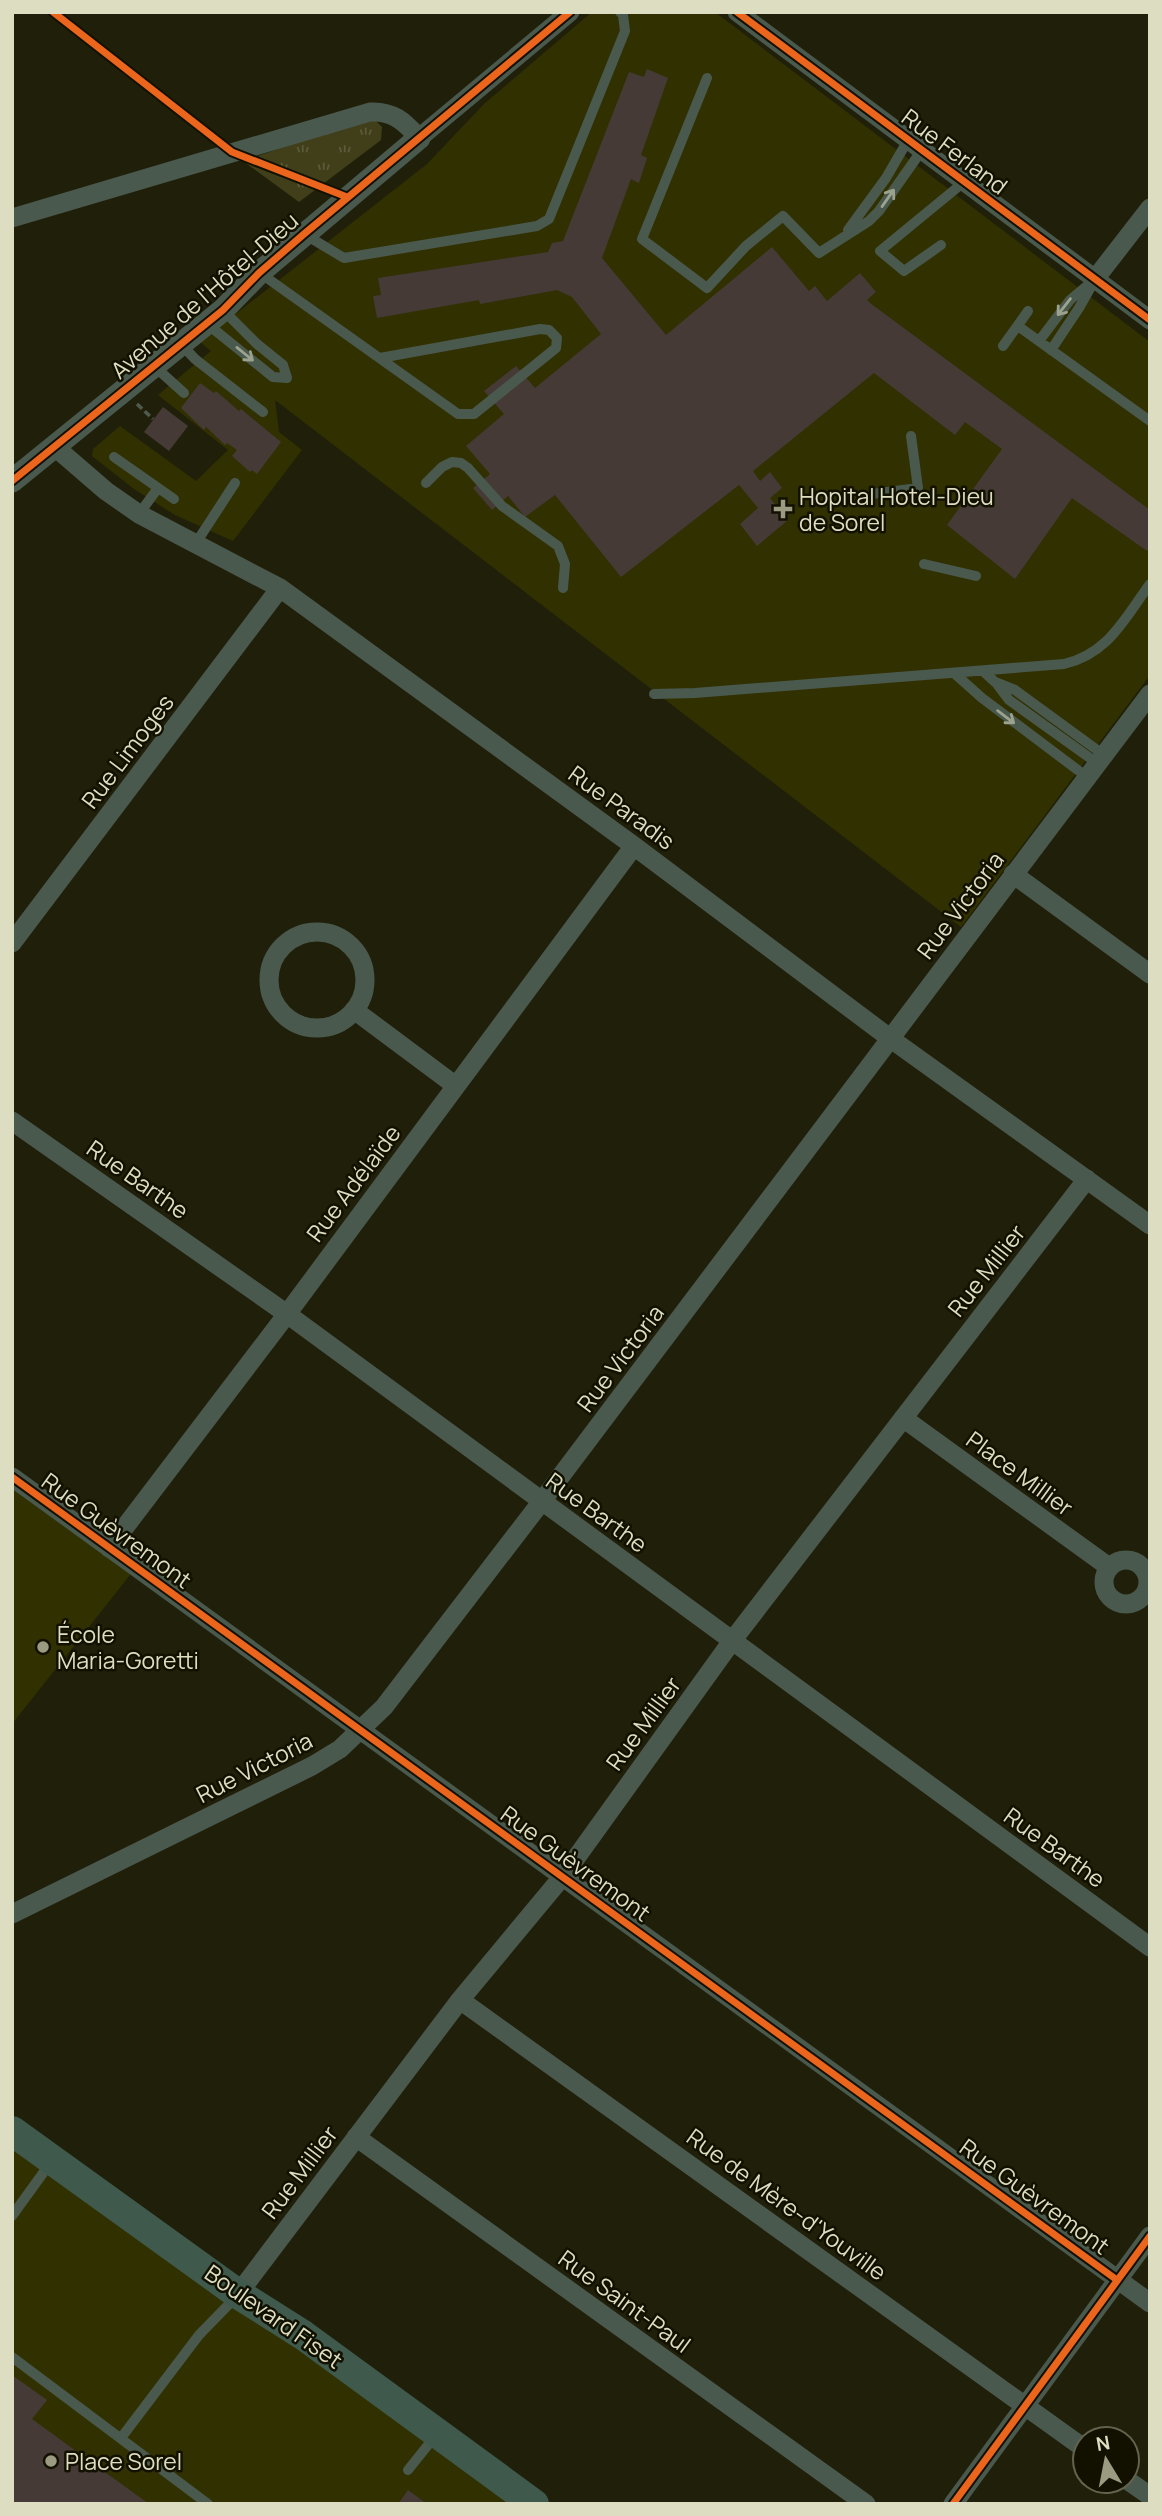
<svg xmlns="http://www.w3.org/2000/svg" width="1162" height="2516" viewBox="0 0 1162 2516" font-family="Manrope,sans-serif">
  <defs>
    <pattern id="grass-tufts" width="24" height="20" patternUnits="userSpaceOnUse" patternTransform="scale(1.75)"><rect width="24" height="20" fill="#403f1a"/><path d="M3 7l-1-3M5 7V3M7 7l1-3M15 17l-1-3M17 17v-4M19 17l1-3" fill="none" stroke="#5b5a3a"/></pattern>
  </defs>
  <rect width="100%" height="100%" fill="#20200a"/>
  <path fill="#313001" d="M592,12H715L1150,342V675L961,927L275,400L279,432L302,450L233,541L175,515L134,489L92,456L93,449L120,426L196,481L228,450L158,395L211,351L200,342L427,164L485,103Z
    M12,1482L134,1570L12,1724Z
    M12,2131L518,2504H12Z"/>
  <path fill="url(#grass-tufts)" d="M372,117L382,127L381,140L299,202L243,161Z"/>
  <path fill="#453a36" d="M647,69L668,78L641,155L647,158L639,183L631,179L602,258L666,335L772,247L809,291L815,286L827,301L860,273L876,292L867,300L870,303L1150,510V546L1147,551L1072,498L1015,579L947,525L1002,449L965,422L955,435L874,373L753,471L760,481L770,472L782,488L770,498L788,520L757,546L740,524L758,508L739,485L621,577L555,495L525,517L508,496L492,510L473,488L490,474L466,446L504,414L484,391L516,366L535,388L601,334L572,297L557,290L480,304L479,300L377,318L373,296L381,295L378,278L548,252L552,243L563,241L629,72L644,77Z
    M200,383L214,393L216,391L239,411L241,409L281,442L257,474L252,470L250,472L232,456L237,450L227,443L225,445L206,427L204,430L181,408Z
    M163,407L188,426L169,451L144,432Z
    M12,2375L47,2400L32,2419L149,2504H12Z
    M408,2490L427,2504H398Z"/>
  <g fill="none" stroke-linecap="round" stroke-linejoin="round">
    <path stroke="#505b50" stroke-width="3.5" stroke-dasharray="7 3.5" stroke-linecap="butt" d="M137,404L153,419"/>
    <path stroke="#4a594d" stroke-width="10" d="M707,78L642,239L707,288L746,246L783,216L819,253L869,221L879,211L922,150
      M848,230L886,178L908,140
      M304,234L344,258L537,226L549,219L625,31L623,15L620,12
      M941,245L904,271L880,251L964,182
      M260,273L458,414H474L556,348L557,338L549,330L540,329L380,358
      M206,323L273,377L287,378L283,365L257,344L223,310
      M1018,326L1150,421
      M1039,341L1070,300L1095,279
      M181,344L195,359L263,412
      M1003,346L1028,311
      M1051,350L1079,308L1092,285
      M154,366L184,393
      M114,457L174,499
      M426,483L442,467L452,462L461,463L468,468L502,506L558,546L565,564L563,588
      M872,494L918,488L911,436
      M139,514L158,488
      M196,543L235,483
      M924,564L976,576
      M983,671L995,682L1015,690L1104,755
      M954,673L982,698L1087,777
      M997,684L1009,700L1097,763
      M654,694L695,693L1064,664C1109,653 1124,619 1150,584
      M12,2216L51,2162
      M12,2357L208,2504
      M121,2438L199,2335L236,2297
      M408,2470L436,2435"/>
    <path stroke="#4a594d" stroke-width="19" d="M737,12L1150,320
      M12,218L370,112C393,111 404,121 419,138L570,12
      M1095,279L1150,208
      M55,447L106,491L139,514L280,588L634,846L891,1039L1150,1225
      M1013,874L1150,974
      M269 980a48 48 0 1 1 96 0a48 48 0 1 1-96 0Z
      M12,943L280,588
      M354,1010L456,1086
      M12,1121L287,1314L1150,1947
      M903,1418L1109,1567
      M12,1477L1150,2303
      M109,1548L287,1314L634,846
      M1104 1582a22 22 0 1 1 44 0a22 22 0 1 1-44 0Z
      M12,1914L312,1766L340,1749L384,1707L542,1501L1150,694
      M460,2000L1085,2449
      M356,2137L866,2504
      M238,2294L460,2000L563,1876L732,1641L1087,1179
      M1127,2480L1150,2496
      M953,2504L1150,2236"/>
    <path stroke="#4a594d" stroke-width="23" d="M12,481L223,310L259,273L419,138"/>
    <path stroke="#3f5a4d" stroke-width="30" d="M12,2131L238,2294L303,2335L534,2504"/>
    <defs>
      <path id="cycleway" d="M53,12L232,152L347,197
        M737,12L1150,320
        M12,481L223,310L259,273L304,234L570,12
        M12,1477L1117,2280
        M953,2504L1150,2236"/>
    </defs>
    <use href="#cycleway" stroke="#121100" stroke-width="11"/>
    <use href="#cycleway" stroke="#eb651d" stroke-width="7"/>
  </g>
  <defs><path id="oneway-shaft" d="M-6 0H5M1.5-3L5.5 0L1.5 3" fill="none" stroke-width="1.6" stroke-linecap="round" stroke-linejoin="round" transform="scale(1.75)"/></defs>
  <g stroke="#9ba28d">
    <use href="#oneway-shaft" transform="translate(888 198) rotate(-55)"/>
    <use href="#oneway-shaft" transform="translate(1064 307) rotate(128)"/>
    <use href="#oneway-shaft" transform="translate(245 354) rotate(39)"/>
    <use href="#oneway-shaft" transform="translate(1006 717) rotate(37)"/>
  </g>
  <g fill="#9b9b81" stroke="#121100" stroke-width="2.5">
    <path d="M779.5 498.5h7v7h7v7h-7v7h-7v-7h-7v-7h7z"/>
    <circle cx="43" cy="1647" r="7"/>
    <circle cx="51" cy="2461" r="7"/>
  </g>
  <g text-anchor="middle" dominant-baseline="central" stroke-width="5" stroke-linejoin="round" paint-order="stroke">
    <g font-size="23" fill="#ddddc1" stroke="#121100">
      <text transform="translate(955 151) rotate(37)">Rue Ferland</text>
      <text transform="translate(204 295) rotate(-41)">Avenue de l'Hôtel-Dieu</text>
      <text transform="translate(127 751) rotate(-53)">Rue Limoges</text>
      <text transform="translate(622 807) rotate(36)">Rue Paradis</text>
      <text transform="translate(960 905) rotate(-53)">Rue Victoria</text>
      <text transform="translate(138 1179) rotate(35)">Rue Barthe</text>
      <text transform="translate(353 1183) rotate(-53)">Rue Adélaïde</text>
      <text transform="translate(986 1270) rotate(-52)">Rue Millier</text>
      <text transform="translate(620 1358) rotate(-53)">Rue Victoria</text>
      <text transform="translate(1020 1473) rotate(36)">Place Millier</text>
      <text transform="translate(597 1512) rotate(36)">Rue Barthe</text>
      <text transform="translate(117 1530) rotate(36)">Rue Guèvremont</text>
      <text transform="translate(643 1723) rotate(-54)">Rue Millier</text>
      <text transform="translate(254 1767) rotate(-27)">Rue Victoria</text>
      <text transform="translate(1055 1847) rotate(36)">Rue Barthe</text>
      <text transform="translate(576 1863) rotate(36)">Rue Guèvremont</text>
      <text transform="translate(299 2172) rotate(-53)">Rue Millier</text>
      <text transform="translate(1035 2196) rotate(36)">Rue Guèvremont</text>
      <text transform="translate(787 2204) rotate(36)">Rue de Mère-d'Youville</text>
      <text transform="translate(625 2301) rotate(36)">Rue Saint-Paul</text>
      <text transform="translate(274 2316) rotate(35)">Boulevard Fiset</text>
    </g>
    <g font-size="23" fill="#ddddc1" stroke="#121100" text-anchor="start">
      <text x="799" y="496">Hopital Hotel-Dieu<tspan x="799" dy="26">de Sorel</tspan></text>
      <text x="57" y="1634">École<tspan x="57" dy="26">Maria-Goretti</tspan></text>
      <text x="65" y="2461">Place Sorel</text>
    </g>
  </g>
  <rect width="1162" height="2516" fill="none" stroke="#ddddc1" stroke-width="28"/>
  <g transform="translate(1106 2460) rotate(350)"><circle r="33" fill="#121100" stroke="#63634d" stroke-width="2"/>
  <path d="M0-5L12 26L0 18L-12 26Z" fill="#9b9b81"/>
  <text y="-10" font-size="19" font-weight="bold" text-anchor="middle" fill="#ddddc1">N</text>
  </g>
</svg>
